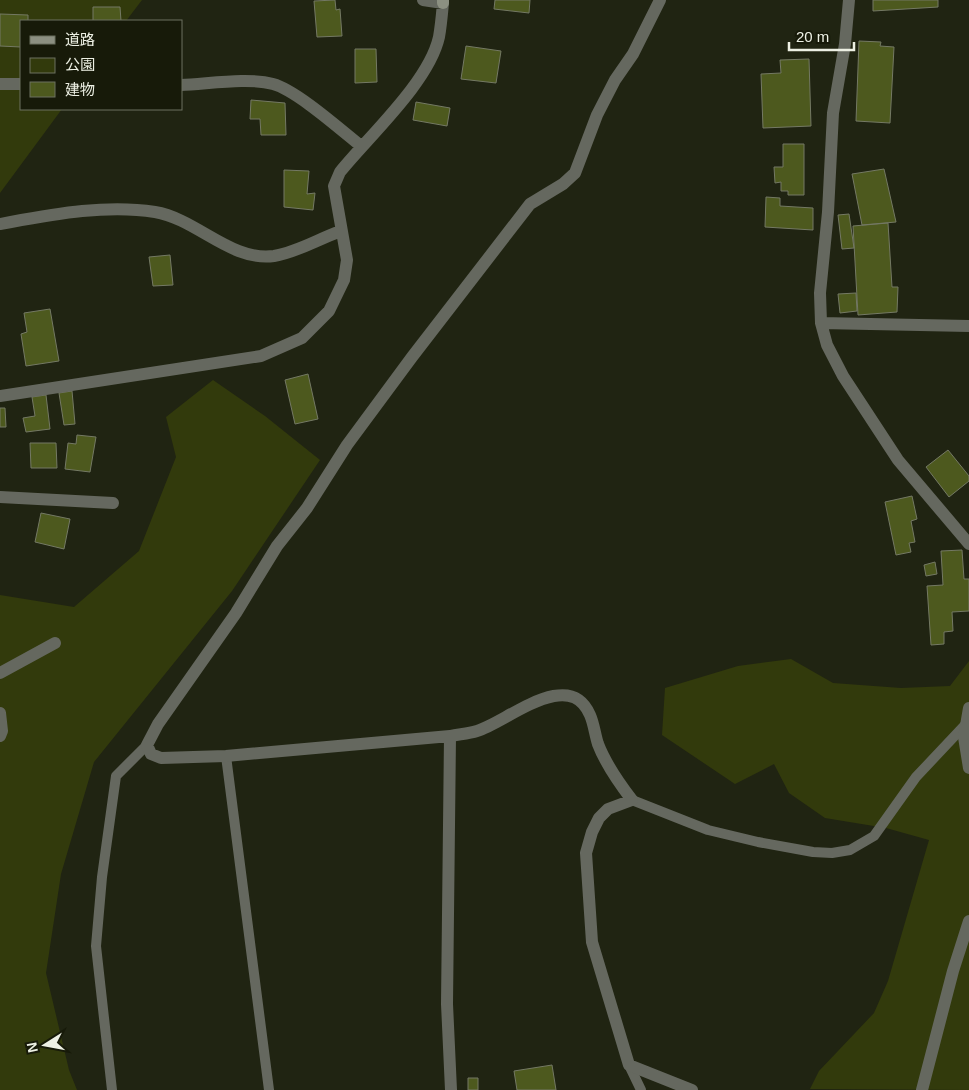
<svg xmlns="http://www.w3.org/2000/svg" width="969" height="1090" viewBox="0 0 969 1090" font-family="Helvetica,'Noto Sans JP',sans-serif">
  <rect width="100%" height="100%" fill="#202412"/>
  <path fill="#323a0c" d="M0,0H142L126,21H21V109H62L0,193Z
    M213,380L265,416L320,460L232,591L94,762L61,874L46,973L69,1070L77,1090H0V595L74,607L139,551L176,457L166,417Z
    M791,659L833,683L901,688L950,686L969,661V1090L810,1089L819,1071L874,1013L888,981L929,840L886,828L825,818L789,793L774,764L735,784L662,735L665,688L738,666Z"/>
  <path fill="#4d591e" stroke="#747964" d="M335,0L336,10L340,9L342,36L317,37L314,1Z
    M495,0H530L529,13L494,9Z
    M873,0H938V7L873,11Z
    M93,7H120L121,21H93Z
    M0,14L28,15V21H21V47L0,46Z
    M859,41L881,42L880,46L894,47L890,123L856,121Z
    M466,46L501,51L496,83L461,79Z
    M355,49H376L377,82L355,83Z
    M809,59L811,126L763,128L761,74L781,73L780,60Z
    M251,100L285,103L286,135H261L260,119H250Z
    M416,102L450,108L447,126L413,120Z
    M783,144H804V195H788V191H781V182L775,183L774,167H783Z
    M884,169L896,222L862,225L852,174Z
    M284,170L309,171L307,194L315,193L313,210L284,207Z
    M766,197L780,198V206L813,208V230L765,227Z
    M849,214L854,248L842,249L838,215Z
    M888,223L892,287H898L897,312L858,315L853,226Z
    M170,255L173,285L153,286L149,257Z
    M856,293L857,311L840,313L838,294Z
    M50,309L59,361L26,366L21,334L27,332L24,313Z
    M308,374L318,419L295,424L285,380Z
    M72,391L75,424L64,425L59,393Z
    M46,395L50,429L26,432L23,418L35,416L32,397Z
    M0,408H5L6,427H0Z
    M77,435L96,437L90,472L65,469L68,443L76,444Z
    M30,443H56L57,468H31Z
    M948,450L969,476V481L949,497L926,467Z
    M912,496L917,519L911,521L915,542L909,543L911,552L896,555L885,502Z
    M41,513L70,519L64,549L35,542Z
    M962,550L964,579H969V611L952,612L953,631L944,632V644L931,645L927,586L943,585L941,551Z
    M935,562L937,574L926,576L924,565Z
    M552,1065L556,1090H517L514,1071Z
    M468,1078H478V1090H468Z"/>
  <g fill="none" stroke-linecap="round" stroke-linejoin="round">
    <path stroke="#65685f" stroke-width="10" d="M226,756L269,1090
      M632,800L708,830L758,842L813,852L832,853L850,850L874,836L916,777L966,724
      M629,1065L641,1090
      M112,1090L96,946L102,877L116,776L147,745"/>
    <path stroke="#65685f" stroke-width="12" d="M660,0L633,54L615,80L597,115L575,173L563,184L530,204L412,357L347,445L307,508L277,546L236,613L158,724L147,745L151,754L161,758L226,756L450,736C459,734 468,734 477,731C507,722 569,666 590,715C594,724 595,735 598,744C606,765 619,783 632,800L608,809L599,818L592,832L586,853L592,942L629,1065L692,1090
      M849,0L845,44L833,113L828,212L820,293L821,323L827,345L843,376L898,460L969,544
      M0,84H21
      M181,85C208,84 248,77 273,84C296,90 341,130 361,146
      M0,224C50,215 104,204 155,212C197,219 231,262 274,256C298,252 318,239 341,231
      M821,323L969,326
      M0,396L261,356L302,338L329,311L344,280L347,260L334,186L340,172C369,136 429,82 439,37C441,26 442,14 443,3L423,0
      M0,497L113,503
      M0,673L55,643
      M969,708L964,737L969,768
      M0,713L2,731L0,736
      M450,736L447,1004L451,1090
      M922,1090L953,971L969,921"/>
    <path stroke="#8c9081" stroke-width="12" d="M443,3V0"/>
  </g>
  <rect x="20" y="20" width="162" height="90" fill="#171a09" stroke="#6d7061"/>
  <rect x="30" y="36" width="25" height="8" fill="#8c9081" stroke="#6d7061"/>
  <text x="65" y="45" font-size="15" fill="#edf0e4">道路</text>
  <rect x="30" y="58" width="25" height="15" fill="#323a0c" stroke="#6d7061"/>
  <text x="65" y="70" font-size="15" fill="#edf0e4">公園</text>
  <rect x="30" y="82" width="25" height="15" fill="#4d591e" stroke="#6d7061"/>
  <text x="65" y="95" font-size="15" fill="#edf0e4">建物</text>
  <g transform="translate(45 1045) rotate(259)" stroke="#171a09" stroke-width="4" paint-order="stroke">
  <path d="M0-4L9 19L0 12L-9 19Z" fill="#edf0e4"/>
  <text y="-8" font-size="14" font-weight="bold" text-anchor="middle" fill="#edf0e4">N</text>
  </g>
  <path d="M789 42v8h65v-8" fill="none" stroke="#edf0e4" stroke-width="2.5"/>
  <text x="796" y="42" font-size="15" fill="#edf0e4" stroke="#171a09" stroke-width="4" paint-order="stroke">20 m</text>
</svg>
